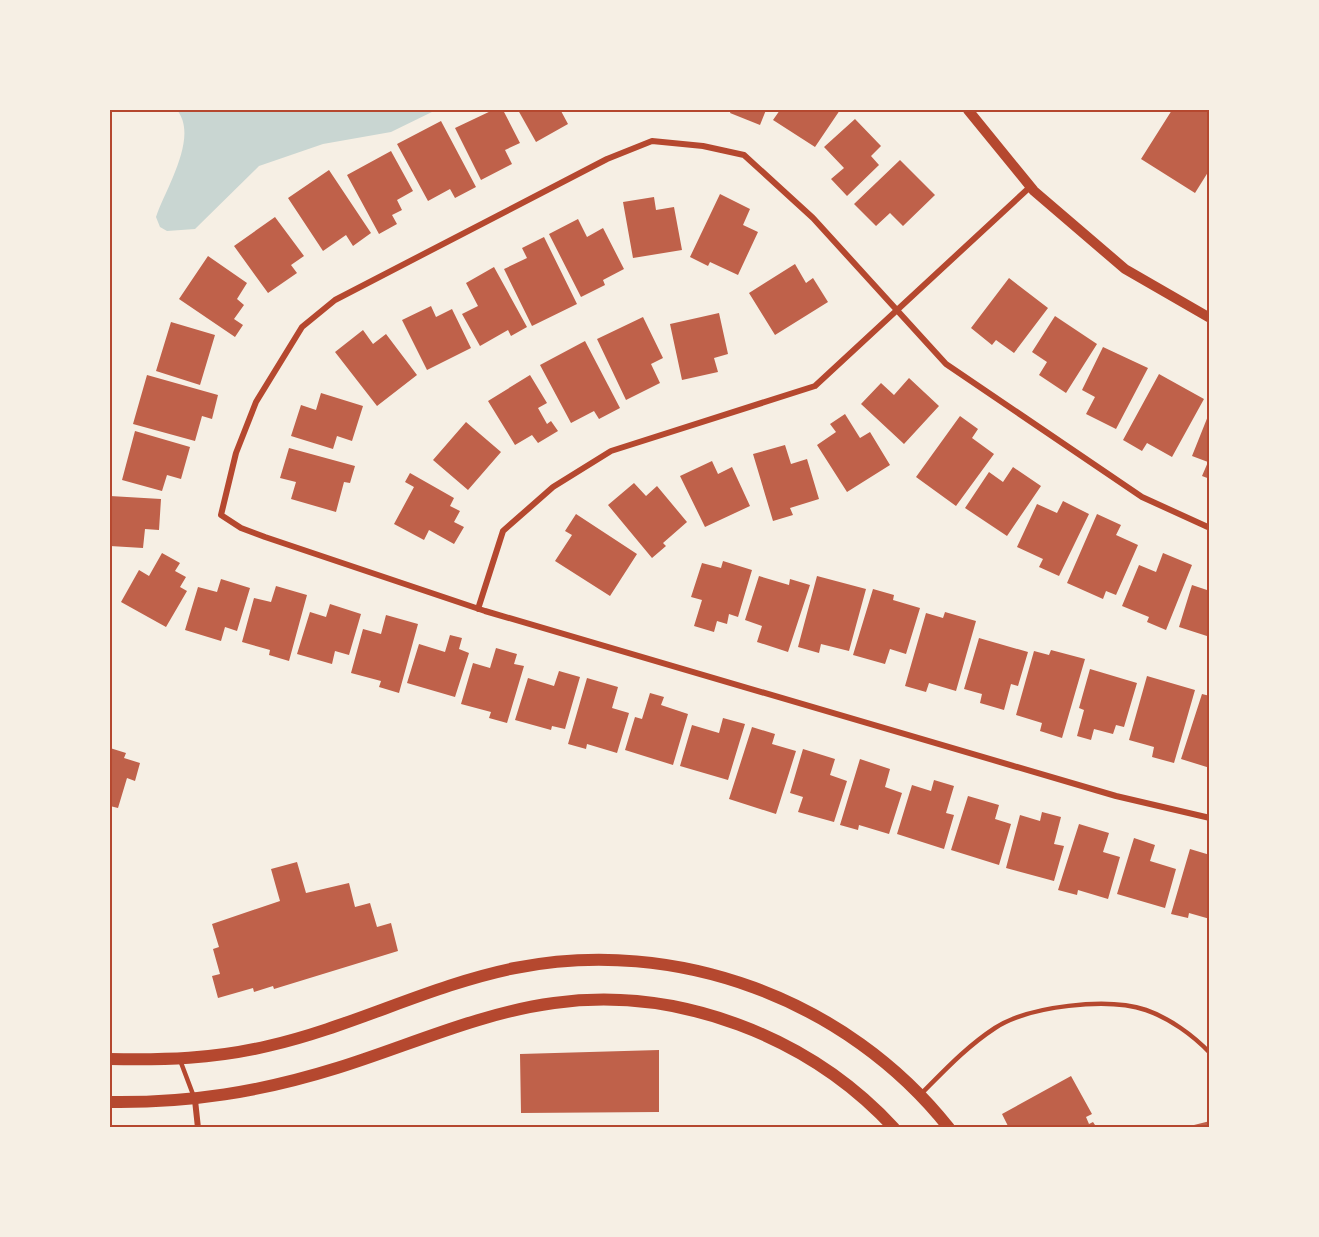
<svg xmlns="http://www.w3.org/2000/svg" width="1319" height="1237" viewBox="0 0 1319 1237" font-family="'Fira Sans',sans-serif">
  <rect width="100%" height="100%" fill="#f6efe4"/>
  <path fill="#c9d6d2" d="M177,110H280L291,112L307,110H436L391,132L323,144L259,166L195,229L167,231L160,227L156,217C166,188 199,137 177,110Z"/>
  <path fill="#bf614a" d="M493,110H503L520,143L505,150L512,164L481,180L455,128Z
    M518,110H564L561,111L568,124L536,142Z
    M731,110H766L760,125L730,113Z
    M780,110H840L815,147L773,120Z
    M1172,110H1210V169L1195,193L1141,159Z
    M855,119L881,146L871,156L879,165L847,196L831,179L844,168L824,147Z
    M441,121L476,187L455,198L450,189L428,201L397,144Z
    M391,151L413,191L397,200L402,210L392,215L397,224L379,234L347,175Z
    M900,160L935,195L903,226L890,213L876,226L854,204Z
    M329,170L371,233L353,246L346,235L323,251L288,198Z
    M720,194L750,209L743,225L758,232L738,275L710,262L708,266L690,257Z
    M654,197L656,210L674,207L682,250L633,258L623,202Z
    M275,217L304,256L291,265L297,273L268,293L234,246Z
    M578,219L587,237L603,228L624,269L603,280L605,285L581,297L549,234Z
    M544,237L577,304L532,326L504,269L527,258L522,248Z
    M208,256L247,283L237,299L244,305L234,319L243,325L235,337L179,299Z
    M795,264L806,283L813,278L828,302L775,335L749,293Z
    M494,267L527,327L511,336L508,330L480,346L462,314L478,306L466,283Z
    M1009,278L1048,308L1014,353L996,340L992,345L971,328Z
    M431,306L436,317L452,309L471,348L427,370L402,320Z
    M719,313L728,354L714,358L718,372L682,380L670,324Z
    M1055,316L1097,344L1066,393L1039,375L1047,362L1032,352Z
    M643,317L663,358L651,364L660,383L626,400L597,339Z
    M171,322L215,335L200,385L156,371Z
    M363,330L373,344L386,334L417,375L377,406L335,352Z
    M585,341L620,408L599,419L594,411L571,423L540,365Z
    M1103,347L1148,368L1116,429L1086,414L1095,397L1082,390Z
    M1159,374L1204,399L1172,457L1147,443L1142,451L1123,440Z
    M147,375L218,395L212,419L202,416L195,441L133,424Z
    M530,375L547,403L538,408L547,424L551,421L558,431L538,443L532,435L515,445L488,401Z
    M909,378L939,406L904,444L861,404L881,383L894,395Z
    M321,393L363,406L352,441L337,436L333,449L291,436L301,405L316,410Z
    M845,414L860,438L870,432L890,465L847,492L817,445L836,432L830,424Z
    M960,416L978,429L972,438L994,454L956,506L916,477Z
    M1208,416L1210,417V479L1202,476L1208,462L1192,456Z
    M466,422L501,452L468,490L433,460Z
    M135,431L190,447L181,479L167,475L162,491L122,480Z
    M785,445L791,464L807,459L819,499L790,508L793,515L773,521L753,454Z
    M289,448L355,466L350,483L344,482L336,512L291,499L296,482L280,478Z
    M712,461L718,474L732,467L750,506L705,527L680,476Z
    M1013,467L1041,486L1007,536L965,508L989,472L1003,482Z
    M410,473L454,498L450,506L460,511L454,522L464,527L454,544L429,530L424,540L394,524L414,487L405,482Z
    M634,483L646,496L657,486L687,522L663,543L666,546L652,558L608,505Z
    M110,496L161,499L159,530L145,529L143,548L110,546Z
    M1063,501L1089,514L1059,576L1039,567L1043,559L1017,547L1037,504L1057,513Z
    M576,514L637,554L610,596L555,561L572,535L565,531Z
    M1097,514L1121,525L1116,535L1138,545L1116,595L1106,591L1103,599L1067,583Z
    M162,553L180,563L175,571L186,577L180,587L187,591L166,627L121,602L139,570L149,576Z
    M1163,553L1192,565L1166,630L1147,622L1149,617L1122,606L1139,565L1156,572Z
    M723,561L752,570L738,617L729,614L727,624L717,621L714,632L694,626L702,600L691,597L702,563L721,568Z
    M759,576L789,585L790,579L810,585L788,652L757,642L762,626L745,620Z
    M817,576L866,589L849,651L821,644L819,653L798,647Z
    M221,579L250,588L237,631L225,627L221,641L185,630L198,587L217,592Z
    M1192,585L1210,591V637L1179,627Z
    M276,586L307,595L289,661L269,655L270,650L242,642L254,598L271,602Z
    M873,589L894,595L893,600L920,608L906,654L890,649L885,664L853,655Z
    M330,604L361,614L349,655L335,651L332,664L297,654L310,612L326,617Z
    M945,612L976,621L956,691L929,683L926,692L905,686L926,613L943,618Z
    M386,615L418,624L399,693L379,687L381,681L351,673L363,629L381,634Z
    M450,635L462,638L459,649L469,653L455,697L407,683L419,644L445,652Z
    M979,638L1028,652L1018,686L1011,684L1004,710L980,703L982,694L964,689Z
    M496,648L517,654L514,664L524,666L507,723L489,718L491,712L461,704L473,663L490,668Z
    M1051,650L1085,659L1062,738L1040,731L1042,723L1016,715L1034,651L1049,655Z
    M1090,669L1137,683L1124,727L1116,725L1113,734L1094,729L1091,740L1077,736L1084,710L1079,708Z
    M559,671L580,677L565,729L552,726L551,730L515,720L528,678L554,686Z
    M1147,676L1195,690L1174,763L1152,757L1154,747L1129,740Z
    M587,678L618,687L612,708L629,713L617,753L587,744L586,749L568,744Z
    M650,693L664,697L661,705L688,714L673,765L625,750L635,717L642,719Z
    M1202,694L1210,696V768L1181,759Z
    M723,718L745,724L728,780L680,766L692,725L719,733Z
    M752,727L775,734L772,744L796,751L776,814L729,799Z
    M110,748L126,753L124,758L140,763L135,781L127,778L118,808L110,806Z
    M803,749L835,759L830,775L847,781L834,822L798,812L803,797L790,793Z
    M860,759L890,769L885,787L902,793L889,834L859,825L858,830L840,825Z
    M934,780L954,786L946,813L954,815L944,849L897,834L912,785L931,791Z
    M968,796L999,805L995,819L1011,824L999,865L951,850Z
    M1042,812L1061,817L1054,844L1064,846L1054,881L1006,868L1020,815L1040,821Z
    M1079,824L1109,833L1103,852L1120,857L1108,899L1078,890L1077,895L1058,890Z
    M1134,838L1155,845L1150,861L1176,869L1165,908L1117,894Z
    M1190,849L1210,855V919L1189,913L1188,918L1171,914Z
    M297,862L306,893L349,883L355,907L370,903L377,927L391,923L398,951L274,989L273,986L254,992L253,988L218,998L212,976L220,974L213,949L219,947L212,924L280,901L271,869Z
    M659,1050V1112L521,1113L520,1054Z
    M1071,1076L1092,1114L1086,1117L1089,1124L1093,1122L1097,1128H1009L1002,1114Z
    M1210,1121V1128H1186V1127Z"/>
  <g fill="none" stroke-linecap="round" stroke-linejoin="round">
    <path stroke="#b5482f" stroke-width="4.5" d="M180,1060L194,1097
      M920,1095C944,1071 966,1047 995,1028C1029,1006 1107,997 1146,1010C1169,1018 1193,1035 1210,1053"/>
    <path stroke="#b5482f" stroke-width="6" d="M1210,528L1142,497L946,364L813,218L744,155L703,146L652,141L607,159L335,300L302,327L256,402L236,453L221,515L241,528L265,537L485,611L1116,796L1210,818
      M478,609L503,531L553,487L611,451L815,386L1030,187
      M195,1100L198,1128"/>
    <path stroke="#b5482f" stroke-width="10" d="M968,110L1034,191L1125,269L1210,318"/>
    <path stroke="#b5482f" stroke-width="12" d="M110,1059C164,1060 214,1059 268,1046C352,1027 430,985 515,968C676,936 847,999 949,1128
      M110,1102C190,1103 260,1092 337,1068C408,1046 479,1013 554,1003C678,986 809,1036 894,1128"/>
  </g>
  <rect width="1319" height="1237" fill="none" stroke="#f6efe4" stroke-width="222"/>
  <rect x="111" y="111" width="1097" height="1015" fill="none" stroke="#b5482f" stroke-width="2"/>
</svg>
